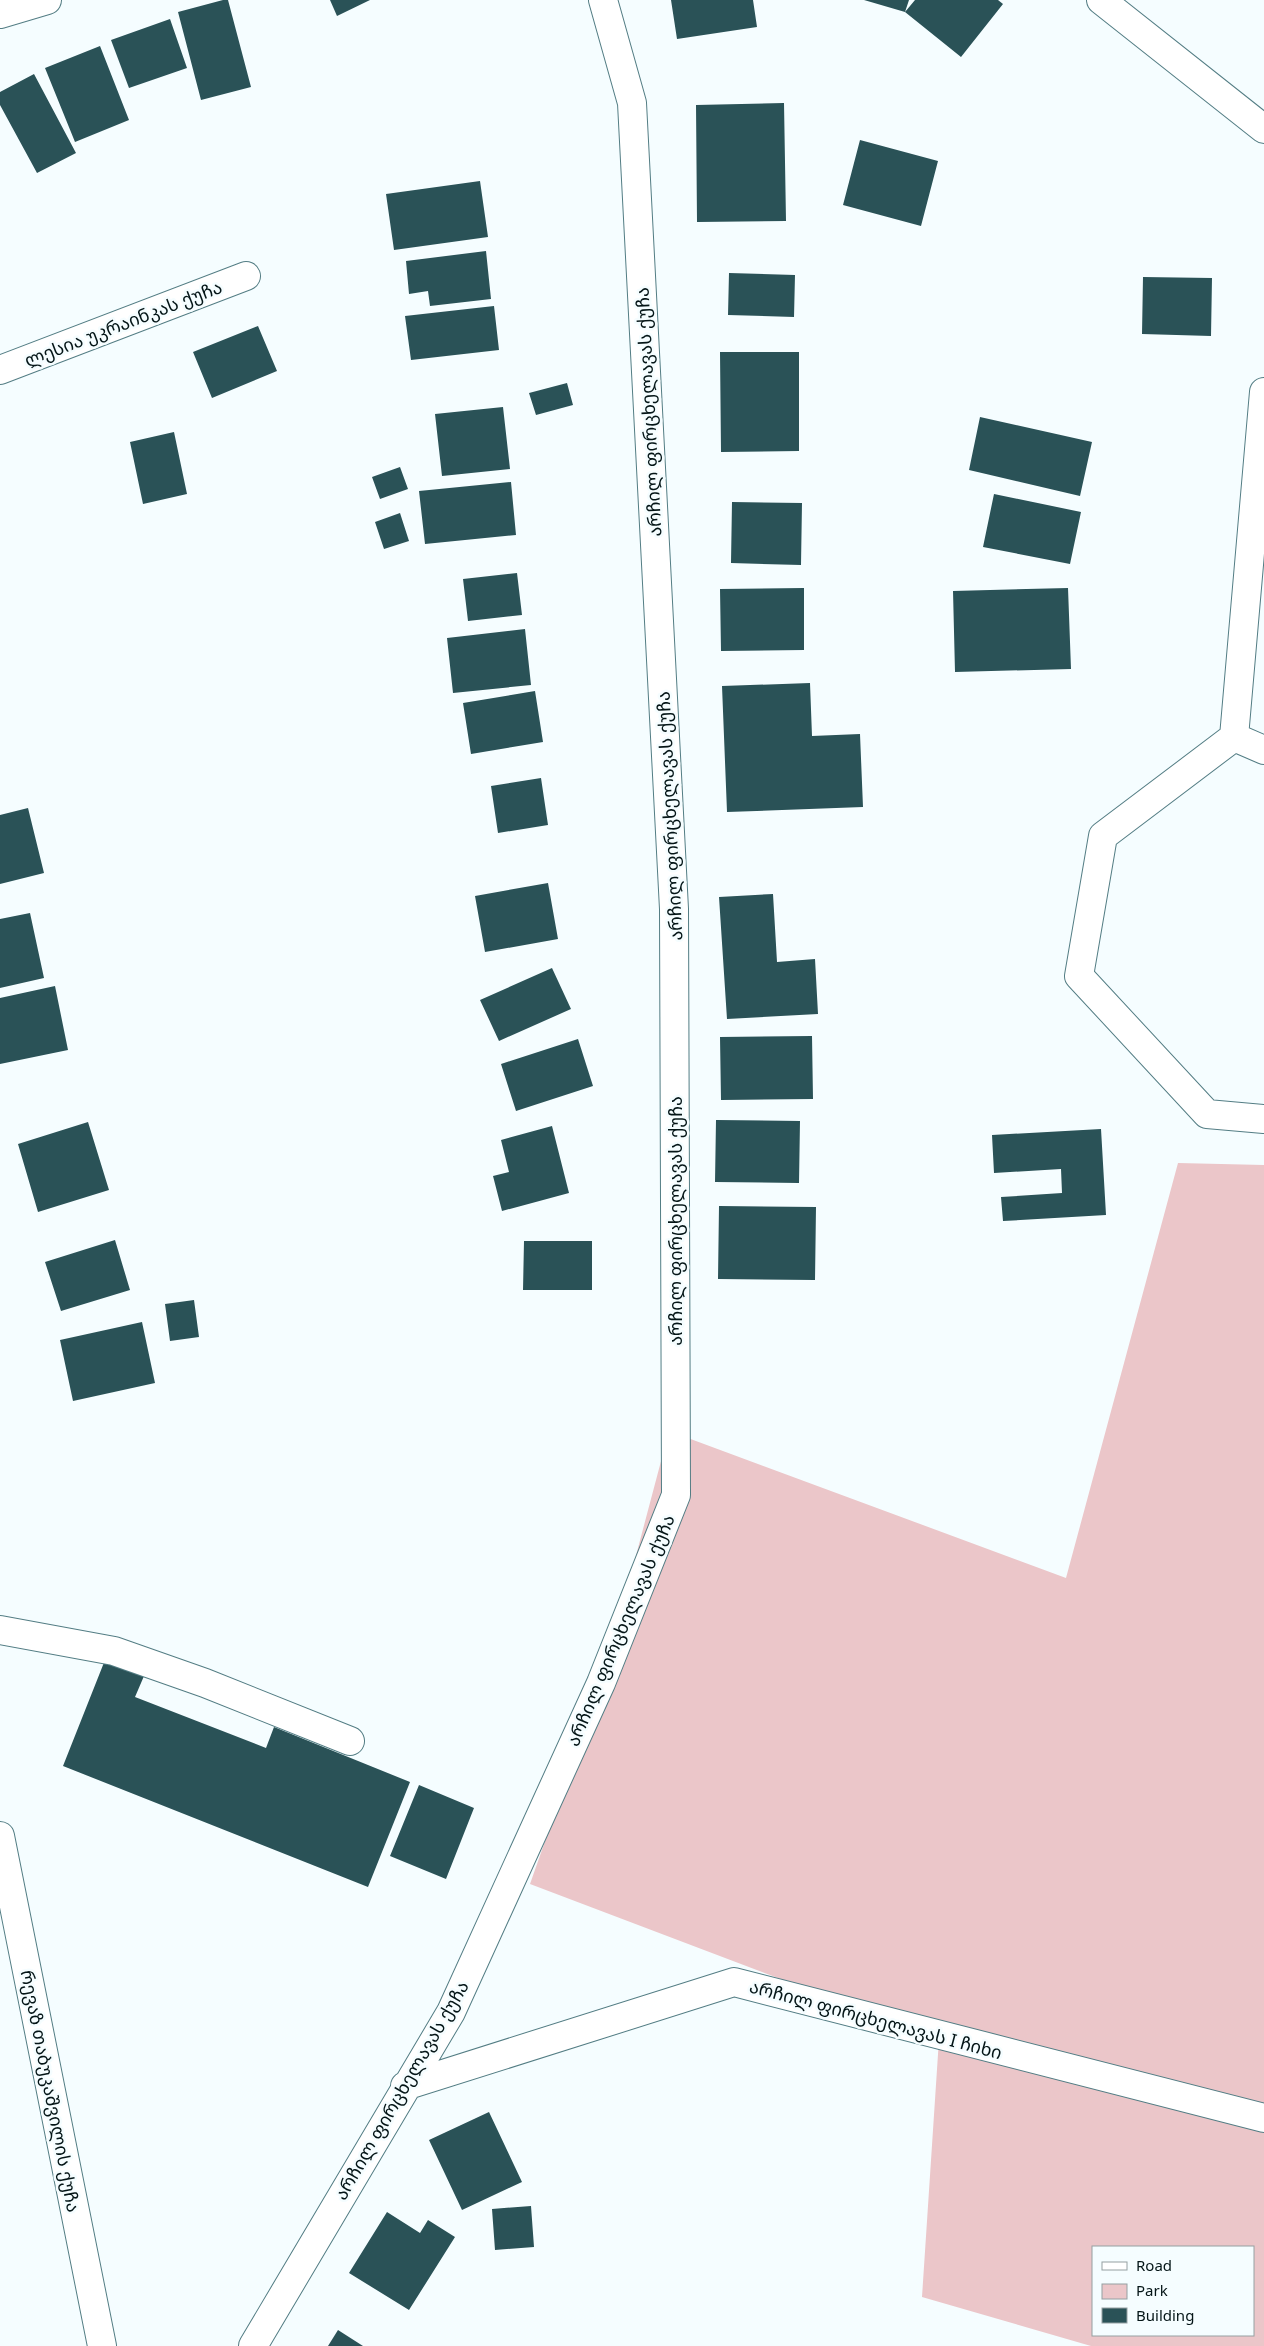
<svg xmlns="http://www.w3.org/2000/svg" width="1264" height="2346" viewBox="0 0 1264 2346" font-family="'Noto Sans','Noto Sans Georgian',sans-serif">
  <rect width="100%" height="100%" fill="#f5fdff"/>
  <path fill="#ebc6c9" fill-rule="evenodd" d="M1178,1163L1264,1165V2346H1091L922,2297L939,2039L530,1884L607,1665L669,1431L1066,1578ZM1093,2247H1253V2335H1093Z"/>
  <path fill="#2a5257" d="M223,0H228L251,87L201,100L178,12Z
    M330,0H370L337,16Z
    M671,0H753L757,27L677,39Z
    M864,0H909L905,12Z
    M915,0H998L1003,4L961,57L905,12Z
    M170,19L187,68L129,88L111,40Z
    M100,46L129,120L75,142L45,68Z
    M34,74L76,153L37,173L0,105V92Z
    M784,103L786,221L697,222L696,105Z
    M860,140L938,161L921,226L843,205Z
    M480,181L488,237L394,250L386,194Z
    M486,251L491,299L430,306L428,291L409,294L406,261Z
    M729,273L795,275L794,317L728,315Z
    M1143,277L1212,278L1211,336L1142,334Z
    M494,306L499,350L411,360L405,316Z
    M258,326L277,371L212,398L193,352Z
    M720,352H799V451L721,452Z
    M567,383L573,405L536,415L529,393Z
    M503,407L510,469L442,476L435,414Z
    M980,417L1092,442L1080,496L969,470Z
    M174,432L187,494L143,504L130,442Z
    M400,467L408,489L380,499L372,477Z
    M511,482L516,535L425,544L419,491Z
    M994,494L1081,512L1070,564L983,547Z
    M732,502L802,503L801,565L731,563Z
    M400,513L409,541L384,549L375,522Z
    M517,573L522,615L468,621L463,579Z
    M804,588V650L721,651L720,589Z
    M1068,588L1071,669L955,672L953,591Z
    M525,629L531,685L453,693L447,638Z
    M810,683L812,736L860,734L863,807L727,812L722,686Z
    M535,691L543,742L471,754L463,703Z
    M541,778L548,825L498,833L491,786Z
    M28,808L44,873L0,884V815Z
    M548,883L558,939L485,952L475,896Z
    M773,894L777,962L815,959L818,1014L727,1019L719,897Z
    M30,913L44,978L0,988V919Z
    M552,968L571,1009L499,1041L480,1000Z
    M55,986L68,1050L0,1064V998Z
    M812,1036L813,1099L721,1100L720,1037Z
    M578,1039L593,1086L516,1111L501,1064Z
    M716,1120L800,1121L799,1183L715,1182Z
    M88,1122L109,1190L38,1212L18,1144Z
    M552,1126L569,1193L502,1211L493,1176L509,1172L501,1140Z
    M1101,1129L1106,1215L1003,1221L1001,1197L1062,1193L1061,1169L994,1173L992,1135Z
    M719,1206L816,1207L815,1280L718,1279Z
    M115,1240L130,1290L61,1311L45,1262Z
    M524,1241H592V1290H523Z
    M194,1300L199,1337L170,1341L165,1304Z
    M142,1322L155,1383L73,1401L60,1340Z
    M105,1660L144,1676L135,1697L266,1748L274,1727L410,1782L368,1887L63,1766Z
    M419,1785L474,1808L446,1879L390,1856Z
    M489,2112L522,2182L462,2210L429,2140Z
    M531,2206L534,2247L495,2250L492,2209Z
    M387,2212L420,2233L428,2220L455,2237L409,2310L349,2273Z
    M338,2330L363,2346H328Z"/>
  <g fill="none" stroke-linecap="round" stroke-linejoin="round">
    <defs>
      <path id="minor" d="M1101,0L1264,129
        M0,14L47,0
        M0,370L246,276
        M1234,737L1103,836L1079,976L1207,1114L1264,1119
        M1234,737L1264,392
        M1234,737L1264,750
        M0,1630L114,1651L205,1683L350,1741
        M0,1836L102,2346
        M405,2086L734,1982L1264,2118
        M253,2346L451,2012L601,1683L676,1495L674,909L632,103L603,0"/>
    </defs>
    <use href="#minor" stroke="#537d84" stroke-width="30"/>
    <use href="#minor" stroke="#fff" stroke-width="28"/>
  </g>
  <g text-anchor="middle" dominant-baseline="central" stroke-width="5" stroke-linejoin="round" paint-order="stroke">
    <g font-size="18" fill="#041517" stroke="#f5fdff">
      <text transform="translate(123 323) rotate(-21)">ლესია უკრაინკას ქუჩა</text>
      <text transform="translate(648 412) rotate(-93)">არჩილ ფირცხელავას ქუჩა</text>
      <text transform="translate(669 816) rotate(-93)">არჩილ ფირცხელავას ქუჩა</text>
      <text transform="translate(675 1221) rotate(-90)">არჩილ ფირცხელავას ქუჩა</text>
      <text transform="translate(620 1630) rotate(-67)">არჩილ ფირცხელავას ქუჩა</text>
      <text transform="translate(876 2019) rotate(15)">არჩილ ფირცხელავას I ჩიხი</text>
      <text transform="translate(401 2090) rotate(-60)">არჩილ ფირცხელავას ქუჩა</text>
      <text transform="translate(51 2091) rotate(79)">რევაზ თაბუკაშვილის ქუჩა</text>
    </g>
  </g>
  <rect x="1092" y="2246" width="162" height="90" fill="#f5fdff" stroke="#95a0a2"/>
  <rect x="1102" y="2262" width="25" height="8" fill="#ffffff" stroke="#95a0a2"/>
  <text x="1136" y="2271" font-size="15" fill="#041517">Road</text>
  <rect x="1102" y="2284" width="25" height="15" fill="#ebc6c9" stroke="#95a0a2"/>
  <text x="1136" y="2296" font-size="15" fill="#041517">Park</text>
  <rect x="1102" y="2308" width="25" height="15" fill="#2a5257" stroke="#95a0a2"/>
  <text x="1136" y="2321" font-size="15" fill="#041517">Building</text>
</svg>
